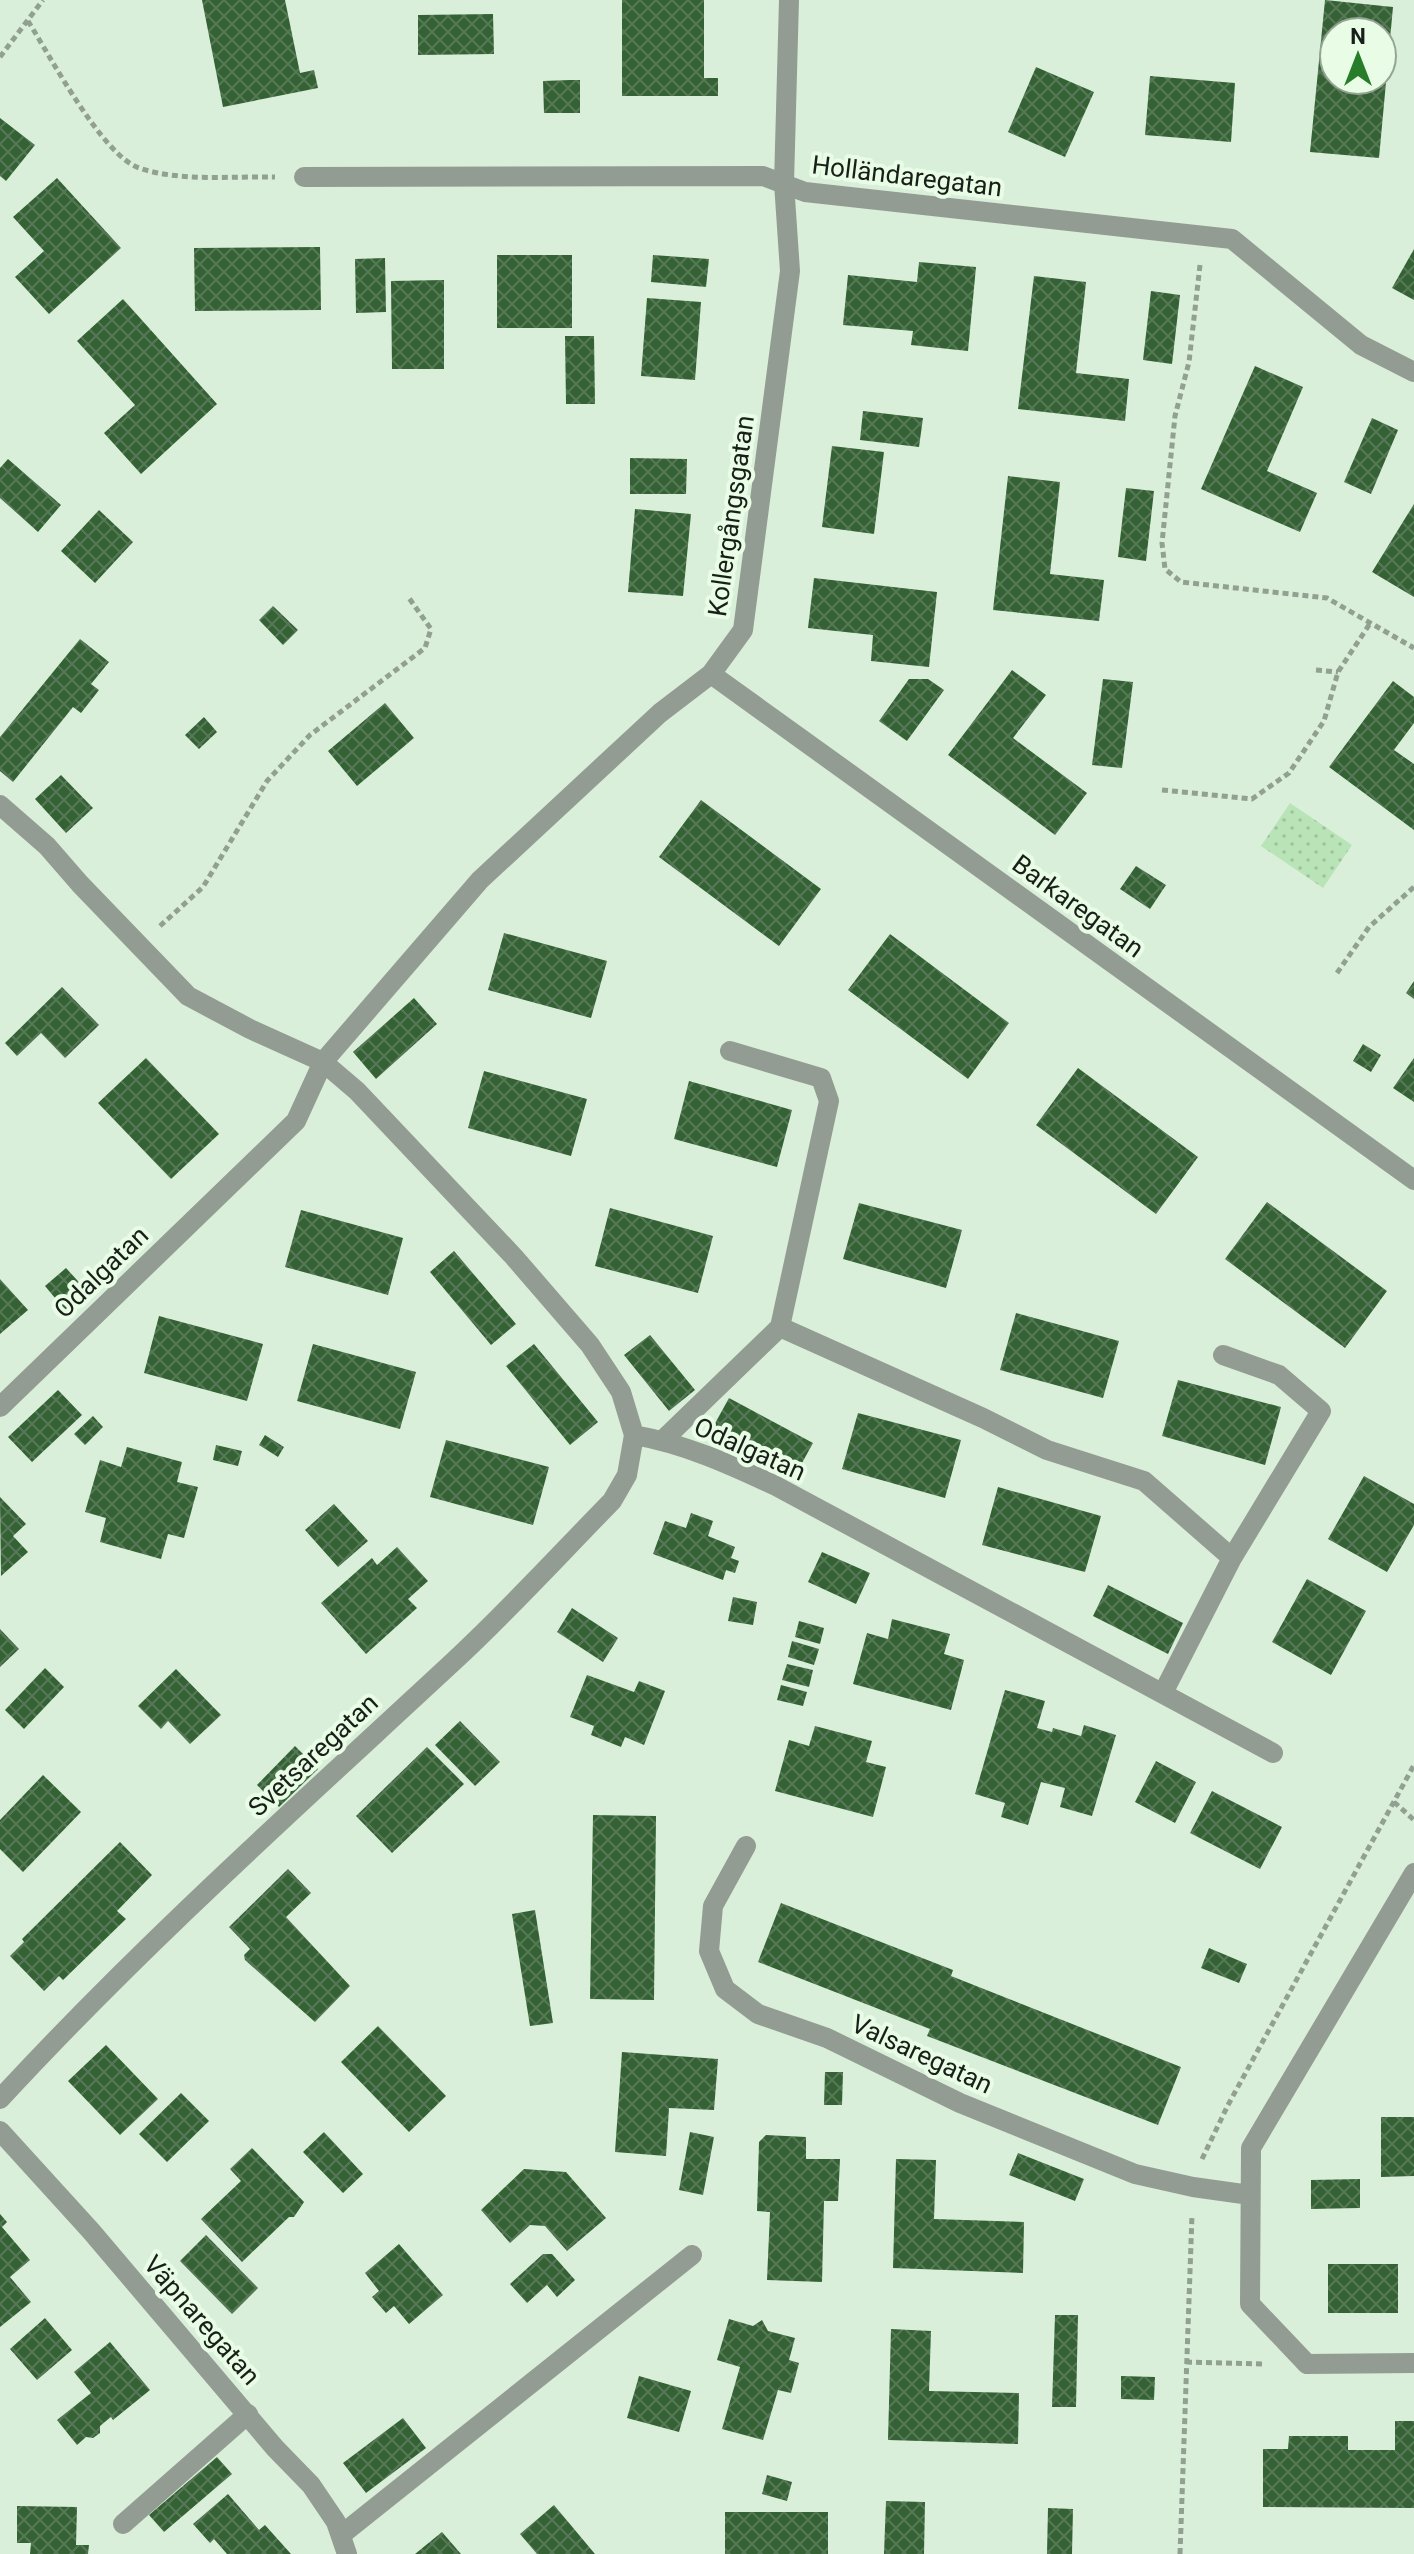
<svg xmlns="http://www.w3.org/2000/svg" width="1414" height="2554" viewBox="0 0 1414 2554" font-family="Roboto,sans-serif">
  <defs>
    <pattern id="green-dots" width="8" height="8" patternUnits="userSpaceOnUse" patternTransform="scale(2)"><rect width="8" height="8" fill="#b9e4b7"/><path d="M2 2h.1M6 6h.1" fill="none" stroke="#9ec39d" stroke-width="1.8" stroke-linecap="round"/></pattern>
    <pattern id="building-cross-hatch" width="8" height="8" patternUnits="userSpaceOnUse" patternTransform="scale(2)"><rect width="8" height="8" fill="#346234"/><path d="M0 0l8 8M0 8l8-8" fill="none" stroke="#567856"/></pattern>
  </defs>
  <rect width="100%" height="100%" fill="#daefd9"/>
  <path fill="url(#green-dots)" d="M1290,803L1352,845L1323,888L1261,846Z"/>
  <path fill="url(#building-cross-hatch)" fill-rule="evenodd" d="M202,0H285L300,73L314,70L318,88L223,107Z
    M622,0H704V78H718V96H622Z
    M1325,0L1393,7L1379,158L1310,152ZM1334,32H1382V80H1334Z
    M493,14L494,54L418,55V15Z
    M1036,67L1094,92L1065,157L1008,132Z
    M1150,76L1235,83L1231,142L1145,135Z
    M570,80H580V113H544L543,81Z
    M0,118L35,145L6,181L0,176Z
    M57,178L121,248L49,314L15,277L44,251L13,217Z
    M320,247L321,310L195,311L194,248Z
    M1414,249V300L1392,288Z
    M497,255H572V328H497Z
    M653,255L709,259L706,287L651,282Z
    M385,258L386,312L356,313L355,259Z
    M919,262L976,267L968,351L911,345L913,331L843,325L848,275L917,282Z
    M1034,276L1086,282L1076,373L1129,379L1125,421L1018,409Z
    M444,280V369H392L391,281Z
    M1151,291L1180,295L1172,364L1143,360Z
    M647,298L701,302L695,380L641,376Z
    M123,299L217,404L141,474L104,433L135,405L77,341Z
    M565,336H594L595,404H566Z
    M1255,366L1303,387L1267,471L1317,493L1300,532L1201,489Z
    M863,411L923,418L919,447L860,440Z
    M1372,418L1398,430L1371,494L1344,482Z
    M832,446L884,452L874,534L822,527Z
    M630,458L687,459L686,494H630Z
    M8,459L61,505L38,532L0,498V468Z
    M1008,476L1060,482L1050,574L1104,580L1099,621L993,610Z
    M1126,488L1154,491L1146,561L1118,557Z
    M1414,504V597L1372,572Z
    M635,509L691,514L683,596L628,592Z
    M99,510L133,542L95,583L61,551Z
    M814,578L937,592L929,667L871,661L873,635L808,628Z
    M273,606L298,630L283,645L259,620Z
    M80,639L109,662L91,684L99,690L81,713L73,707L13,782L0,771V737Z
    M1012,670L1046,695L1013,738L1087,793L1055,835L948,755Z
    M909,679H928L944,690L907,741L879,721Z
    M1103,679L1133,682L1122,768L1092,765Z
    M1393,681L1414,697V723L1394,750L1414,764V830L1329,767Z
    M385,703L414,738L357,786L328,751Z
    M204,717L217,732L199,749L185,735Z
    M61,775L93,808L66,833L35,799Z
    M701,800L821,889L779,946L659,857Z
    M1136,866L1166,885L1150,909L1120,889Z
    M504,933L607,961L591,1018L488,990Z
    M890,934L1009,1023L968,1079L848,990Z
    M1414,981V999L1406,993Z
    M62,987L99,1025L65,1058L41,1033L17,1056L5,1043Z
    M414,998L437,1024L376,1079L353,1052Z
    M1363,1044L1381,1055L1371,1072L1353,1061Z
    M146,1058L219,1134L171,1179L98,1103Z
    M1414,1058V1102L1393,1088Z
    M1078,1068L1198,1157L1156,1214L1036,1125Z
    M484,1071L587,1099L571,1156L468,1128Z
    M689,1081L792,1110L777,1167L674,1139Z
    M1267,1202L1387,1291L1345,1348L1225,1259Z
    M859,1203L962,1230L946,1288L843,1259Z
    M610,1208L713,1236L698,1293L595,1266Z
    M301,1210L403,1238L388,1295L285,1267Z
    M454,1251L516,1324L491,1345L430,1272Z
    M66,1268L87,1291L65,1310L45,1286Z
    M0,1279L28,1310L0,1334Z
    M1016,1313L1119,1341L1103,1398L1000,1370Z
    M159,1316L263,1344L247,1401L144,1373Z
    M650,1335L695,1390L669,1411L624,1355Z
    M313,1344L416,1372L400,1429L297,1401Z
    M534,1344L598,1422L570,1445L506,1366Z
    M1178,1380L1281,1407L1265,1465L1162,1436Z
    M58,1390L82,1415L32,1462L8,1437Z
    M729,1398L813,1443L797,1472L713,1427Z
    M858,1413L961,1440L945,1498L842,1469Z
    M93,1416L103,1427L85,1445L74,1434Z
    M265,1435L284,1447L278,1457L259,1445Z
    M446,1440L549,1467L533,1525L430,1497Z
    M216,1445L242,1451L238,1466L213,1460Z
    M127,1447L182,1462L177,1482L198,1487L184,1538L168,1534L161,1559L100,1542L106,1518L85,1512L100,1460L121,1467Z
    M1364,1476L1414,1504V1525L1387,1572L1328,1539Z
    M998,1487L1101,1516L1085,1572L982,1545Z
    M0,1497L26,1524L13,1536L28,1552L1,1576Z
    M334,1504L368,1541L338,1567L305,1530Z
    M691,1513L713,1521L708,1536L735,1547L731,1558L739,1561L735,1573L726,1570L723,1580L653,1554L665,1521L686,1528Z
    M397,1547L428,1581L408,1599L417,1608L366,1654L321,1603L372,1558L377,1565Z
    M822,1552L870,1573L856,1604L808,1582Z
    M1307,1579L1366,1611L1331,1675L1272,1642Z
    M1108,1585L1183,1623L1168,1654L1093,1616Z
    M733,1597L757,1602L753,1625L728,1621Z
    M572,1608L618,1638L603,1662L557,1632Z
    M892,1619L950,1634L944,1654L964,1660L951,1710L853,1684L867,1633L888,1639Z
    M799,1621L824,1628L820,1644L795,1637Z
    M0,1629L19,1649L0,1667Z
    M792,1641L819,1649L814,1665L788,1657Z
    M787,1664L813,1670L809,1687L782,1680Z
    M45,1668L64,1687L24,1729L5,1710Z
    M176,1669L221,1715L190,1744L168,1721L161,1729L138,1706Z
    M587,1675L634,1692L639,1681L665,1691L644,1745L625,1737L621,1747L591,1735L594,1726L570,1717Z
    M781,1685L807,1692L803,1706L777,1700Z
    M1005,1690L1045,1701L1037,1728L1052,1732L1053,1728L1081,1736L1084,1725L1116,1735L1092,1816L1060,1807L1065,1788L1041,1782L1028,1825L1001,1817L1005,1803L975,1794Z
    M460,1721L500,1762L475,1786L435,1745Z
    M815,1726L872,1741L866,1762L886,1767L873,1817L775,1791L789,1740L809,1746Z
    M295,1746L318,1769L279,1807L257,1785Z
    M427,1747L464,1784L392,1853L356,1816Z
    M1156,1761L1196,1782L1175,1823L1135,1802Z
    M43,1775L81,1812L23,1872L0,1849V1820Z
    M1212,1791L1282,1827L1260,1869L1190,1833Z
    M593,1815L656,1816L654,2000L590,1999Z
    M120,1842L152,1875L117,1911L126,1919L63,1980L59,1976L44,1991L10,1956L24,1942L22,1939Z
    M288,1869L311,1893L286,1917L350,1986L315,2022L245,1960L244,1955L250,1949L229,1927Z
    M781,1903L953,1970L951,1976L1181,2067L1158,2125L927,2036L930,2029L758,1962Z
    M535,1910L553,2023L530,2026L512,1914Z
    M1209,1948L1247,1964L1239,1983L1201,1968Z
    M378,2026L446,2096L409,2132L341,2062Z
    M106,2045L158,2099L120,2135L68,2081Z
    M622,2052L718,2059L714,2110L669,2108L666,2156L615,2152Z
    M825,2072H843L842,2105H824Z
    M181,2093L209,2121L167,2162L139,2134Z
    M1381,2117H1414V2176L1381,2177Z
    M324,2132L363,2174L343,2193L303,2152Z
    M690,2132L714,2137L703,2195L679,2190Z
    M766,2135L806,2137V2159H840L838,2201H824L822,2282L767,2280L770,2212L757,2211L759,2142Z
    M252,2148L304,2202L294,2217H289L242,2262L201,2219L241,2181L230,2169Z
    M1018,2153L1084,2179L1075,2201L1009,2175Z
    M896,2159L936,2160L934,2219L1024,2222L1023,2273L893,2268Z
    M524,2169L566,2172L606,2218L567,2251L545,2226L530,2225L510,2243L481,2210Z
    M1360,2179V2208L1311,2209V2180Z
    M0,2214L7,2222L2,2227L30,2260L10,2277L31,2302L0,2327Z
    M206,2235L258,2288L232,2314L180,2261Z
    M399,2244L443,2295L409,2324L394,2306L386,2313L372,2297L379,2291L365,2273Z
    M543,2254H552L575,2280L557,2297L547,2285L527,2303L510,2284Z
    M1328,2264H1398V2313H1328Z
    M1055,2315H1078L1076,2407H1052Z
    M45,2318L72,2350L37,2380L10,2349Z
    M729,2319L753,2326L762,2320L768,2331L795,2338L789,2360L799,2363L791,2393L778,2390L763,2440L722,2429L740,2367L717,2360Z
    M891,2329L931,2331L929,2391L1019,2393L1018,2444L888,2440Z
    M110,2342L150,2390L113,2420L111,2417L100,2426V2433L93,2438L86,2437L77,2445L57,2420L91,2393L74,2372Z
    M639,2376L691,2391L679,2432L627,2418Z
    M1121,2376L1155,2377L1154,2400L1121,2399Z
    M403,2418L426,2448L366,2493L343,2463Z
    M1395,2421H1414V2508L1263,2507V2449H1288L1289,2436H1348V2450H1395Z
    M217,2457L232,2474L164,2532L149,2515Z
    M767,2475L792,2482L787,2501L762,2494Z
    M228,2494L259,2530L265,2525L291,2554H227L214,2539L210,2543L193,2524Z
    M886,2501L925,2502L924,2554H884Z
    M554,2505L595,2554H537L520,2534Z
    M17,2506L77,2507L76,2545H89L88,2554H30L31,2543H17Z
    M1048,2508L1073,2509L1072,2554H1047Z
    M725,2512H828V2554H725Z
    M442,2532L461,2554H415Z"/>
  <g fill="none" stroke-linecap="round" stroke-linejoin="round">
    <path stroke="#91a090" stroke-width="5" stroke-dasharray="6 4" stroke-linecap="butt" d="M28,21C50,56 102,155 139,168C181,182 231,176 275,177
      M0,57L43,0
      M1200,265L1189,362L1175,416L1162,543L1165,569L1181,582L1327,598L1414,648
      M1316,670L1338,672
      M1162,790L1252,799L1289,773L1324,721L1338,672L1371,622
      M160,926L203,887L267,781L310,735L425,648L431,629L409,598
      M1337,973L1369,927L1414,887
      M1394,1802L1414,1820
      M1202,2159L1228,2105L1414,1765
      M1186,2362L1265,2364
      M1180,2554L1192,2215"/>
    <path stroke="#939c93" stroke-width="20" d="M780,1327L983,1418L1047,1450L1144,1481L1232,1558L1163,1693
      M1223,1355L1279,1375L1321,1411L1232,1558
      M0,1407L296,1121L323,1062
      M663,1440L780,1327L829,1101L821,1078L730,1051
      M123,2524L248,2414
      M341,2535L692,2255"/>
    <path stroke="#939c93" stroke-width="20" d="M304,177L763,176L805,192L1232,239L1361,345L1414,372
      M711,674L1414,1180
      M0,805L47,846L80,884L188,996L250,1029L323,1062L357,1091L514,1257L590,1345L621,1392L634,1435C685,1444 729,1464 776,1486L1273,1753
      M323,1062L480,880L660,713L711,674L743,630L790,271L784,183L789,0
      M746,1846L713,1906L709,1951L725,1989L758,2014L827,2038L960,2103L1135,2174L1193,2187L1250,2195
      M1414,1873L1251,2148L1250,2304L1307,2364L1414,2363
      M0,2099C143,1944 300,1804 454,1661C509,1610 560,1554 612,1501L627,1475L634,1435
      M0,2131L91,2231L275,2448L311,2485L336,2522L347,2554"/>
  </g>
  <g text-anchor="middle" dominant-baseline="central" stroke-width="8" stroke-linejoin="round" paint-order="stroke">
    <g font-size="26" fill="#181f18" stroke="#e8fce6">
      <text transform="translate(907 176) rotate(7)">Holländaregatan</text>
      <text transform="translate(731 516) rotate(-82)">Kollergångsgatan</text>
      <text transform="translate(1078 906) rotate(36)">Barkaregatan</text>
      <text transform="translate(101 1272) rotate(-44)">Odalgatan</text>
      <text transform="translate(750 1449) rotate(24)">Odalgatan</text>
      <text transform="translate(313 1755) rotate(-43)">Svetsaregatan</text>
      <text transform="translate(922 2054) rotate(25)">Valsaregatan</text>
      <text transform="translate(202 2320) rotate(49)">Väpnaregatan</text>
    </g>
  </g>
  <g transform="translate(1358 56)"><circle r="38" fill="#e8fce6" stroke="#95a494" stroke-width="2"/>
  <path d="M0-6L14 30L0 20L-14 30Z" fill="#277d2a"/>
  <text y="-12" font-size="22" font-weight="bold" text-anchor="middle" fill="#181f18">N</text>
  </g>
</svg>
